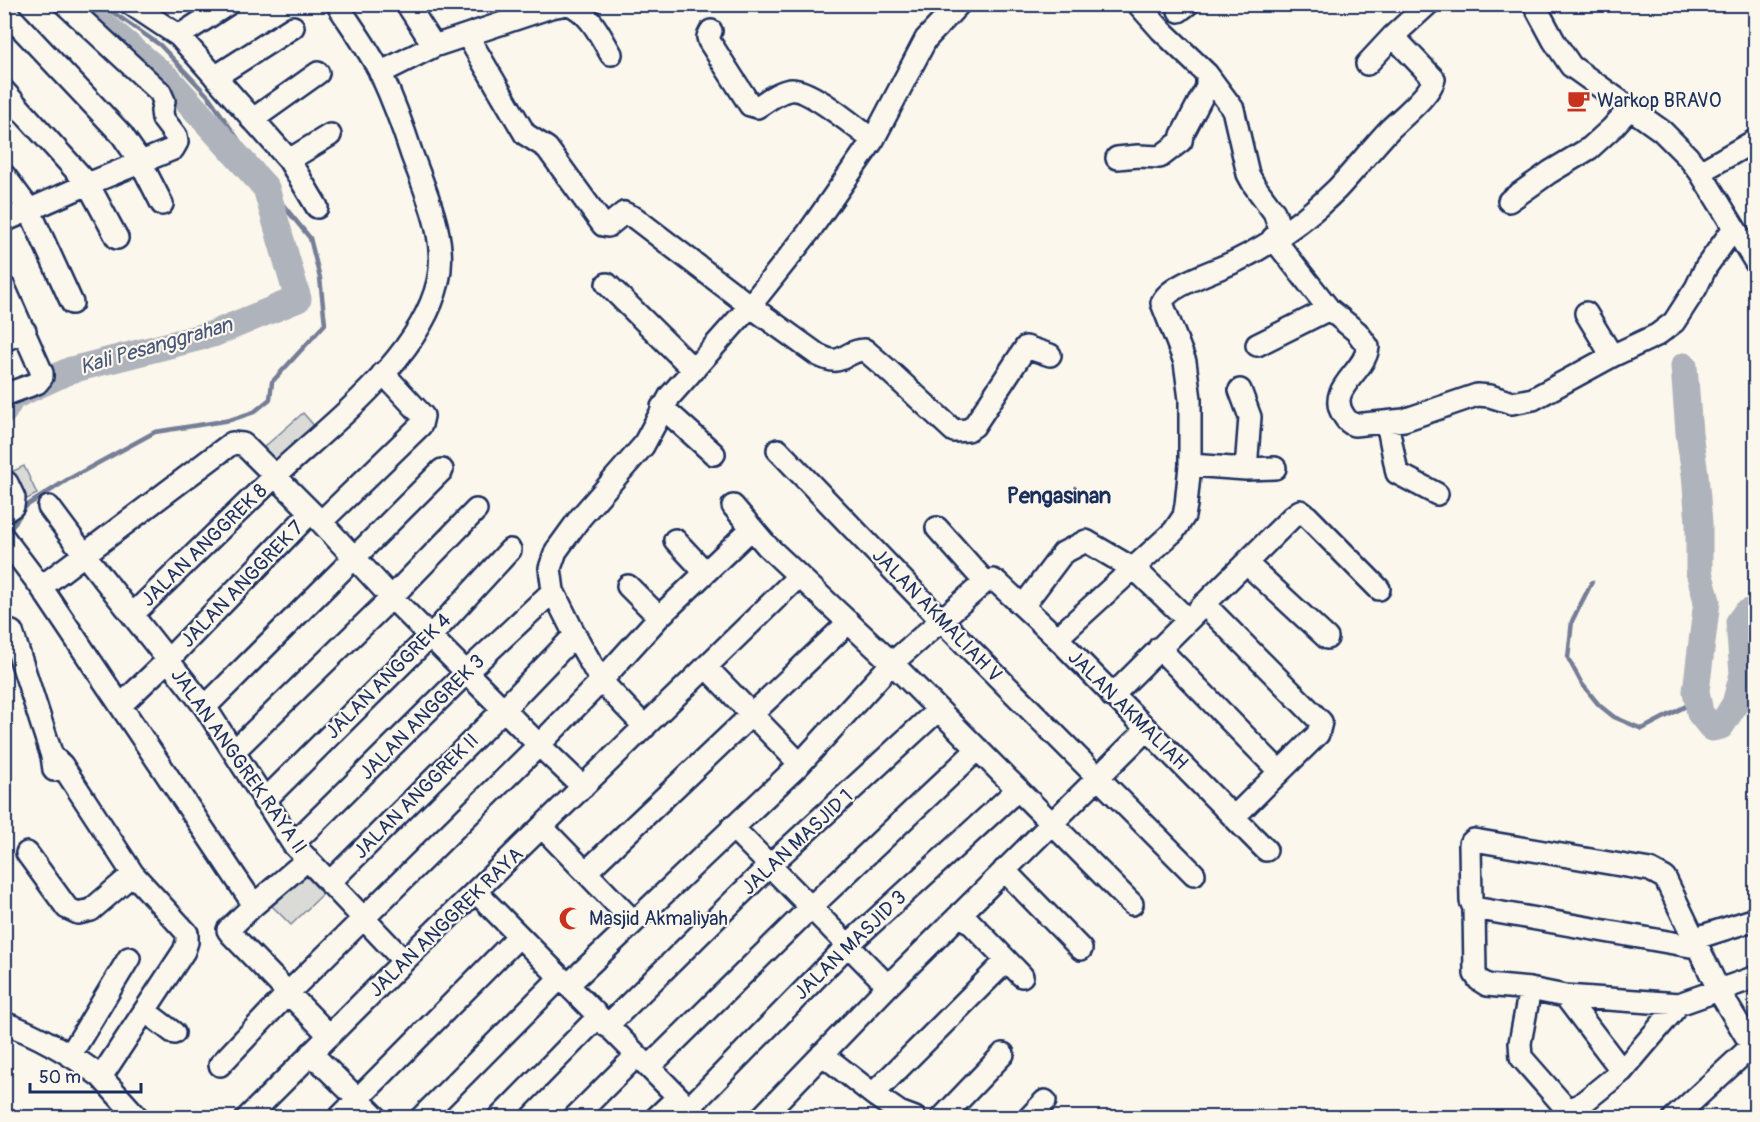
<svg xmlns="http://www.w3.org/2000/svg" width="1760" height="1122" viewBox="0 0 1760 1122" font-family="Pangolin,sans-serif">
  <rect width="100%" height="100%" fill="#fbf7ec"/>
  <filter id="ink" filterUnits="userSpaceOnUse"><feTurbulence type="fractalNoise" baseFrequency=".0167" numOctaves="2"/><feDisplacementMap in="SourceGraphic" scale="12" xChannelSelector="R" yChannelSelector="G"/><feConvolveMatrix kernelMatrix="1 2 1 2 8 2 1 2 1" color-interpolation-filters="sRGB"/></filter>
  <g filter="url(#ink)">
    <path fill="#dadad7" stroke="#7a849a" stroke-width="1.5" d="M303,413L317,429L278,464L263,448Z
      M24,466L37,494L23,501L9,473Z
      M304,874L323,894L291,925L271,905Z"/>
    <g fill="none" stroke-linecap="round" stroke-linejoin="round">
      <path stroke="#747e96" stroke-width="4.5" d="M8,533L26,506L67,480L155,432L230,420L254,412L270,399L272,382L325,324L320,278L310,238L283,205L209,97L160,45L101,4
        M1592,582L1572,621L1568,658L1582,684L1599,705L1614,717L1642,729L1688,705L1700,713
        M4,828V848"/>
      <path stroke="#afb3bb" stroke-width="27" d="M1684,366L1689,433L1695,474L1699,523V572L1707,601L1696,691L1700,713L1712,728L1721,726L1735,704L1743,674L1739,622L1745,614L1756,609
        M4,411L12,397L71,370L213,334L298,299L266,188L168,79L79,4"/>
      <defs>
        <path id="minor" d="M131,4L179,36L289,160L317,207
          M407,4L434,46
          M569,4C591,14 599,34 611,54
          M1138,4L1161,30L1207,74L1233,109L1248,174L1254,185L1274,212L1282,235
          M1534,4L1554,41L1571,66L1662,131L1688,157L1700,172L1756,263
          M4,10L122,135L140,161L162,204
          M1179,11L1188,4
          M711,31L708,37L709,41L750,105L757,107C767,101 778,92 790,90C809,87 856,128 873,140
          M467,35L525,134L547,148L603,225L608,226L624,213L635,218L750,306L818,355C845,369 843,350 865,350L888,370L954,431L968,430L974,426L1026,347L1050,355
          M179,36L228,4
          M1367,64L1393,36L1428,4
          M380,73L434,46L551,7L568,4
          M215,77L293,27
          M4,91L88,184L117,238
          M252,120L318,73
          M1117,158L1138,156L1160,157L1181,141L1182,135L1207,87V74
          M289,160L330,135
          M1700,172L1756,140
          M4,175L29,209L72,303
          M1509,201L1550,172L1590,148L1612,128L1630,108
          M4,221L88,184L173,149L177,142L176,136L163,119L162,111L164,101L160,92L65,4
          M1273,238L1329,309L1357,332L1368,347C1365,373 1325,389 1344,416C1347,421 1349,423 1354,425L1404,420L1477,395L1490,396L1512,403L1533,399L1612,356L1657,335L1674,322L1696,288L1706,267L1734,228
          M607,284L694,370
          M4,287L42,373V377L37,383L4,395
          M1586,313L1612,356
          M4,340L25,331
          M1257,345L1329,309
          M1240,390L1250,417L1246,469
          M662,407L714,454
          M1387,422L1397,473L1437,494
          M778,450L940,619L1194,874
          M1190,465L1246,469L1275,468
          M4,483H7L14,498L13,506L4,512
          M733,506L767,546L892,663L1132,904
          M49,507L84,554L205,707L293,844L404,961
          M321,522L421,425L423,416L383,373
          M937,528L985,582
          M4,538L41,587L254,905L228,930L231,934L329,1035
          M675,540L705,572
          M1247,564L1327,638
          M1133,567L1188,620
          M628,586L659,617
          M41,587L232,443L243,444L321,522L391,597L539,745L601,681L659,617L752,528
          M1204,604L1321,722L1318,734L1234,817
          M1023,606L1063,553L1086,541L1132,568
          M133,614C180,569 226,523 273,478C328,426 420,359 438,282C448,240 426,193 412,155C403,127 393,100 381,74C369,50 352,27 337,4
          M12,632L52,756L54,770
          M1057,638L1174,531L1184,516L1186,505L1190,465V399L1185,362L1162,303C1167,285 1219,270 1236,261C1273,243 1308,218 1337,189C1355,170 1371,149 1389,130C1401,118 1431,94 1434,79L1393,36
          M1159,648L1279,771
          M706,667L800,764
          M1112,696L1292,517L1300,511L1308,517L1379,589
          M121,705L168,660L311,512
          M205,707L442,470
          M645,727L601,681L575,635L553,591L550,568L556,551L580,518L643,446L670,396L750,306L808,233L873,140L926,39L959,4
          M234,751L382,607L476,510
          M52,756L62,765L133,874L187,933V942L184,951L101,1077L138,1118
          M264,801L440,626L510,550
          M732,827L888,986
          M543,828L633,921
          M293,844L475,664L553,591
          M27,853L67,908L78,913L91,910L133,874
          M1004,870L1081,949
          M586,872L849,622
          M329,883L498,715L575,635
          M476,892L698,1117
          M254,905L308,859
          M1474,908L1696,947
          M961,913L1022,976
          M1693,939L1756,919
          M568,985L800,764L892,663L985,582L993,580L998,583L1057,638L1266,850
          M1530,989L1520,1043L1521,1057L1564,1106L1572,1108L1580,1105L1622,1071L1679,1004
          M1565,996L1622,1071
          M145,1011L174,1033
          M4,1023C41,1036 71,1054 101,1077
          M607,1026L770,865L938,710
          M311,1053L377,1118
          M71,1054L129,958
          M822,1054L873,1094
          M220,1065L289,992L539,745L583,787
          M649,1067L811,907L978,749
          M689,1108L848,945L1018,789
          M247,1118L404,961L799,576
          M339,1118L518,937
          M421,1118L560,978
          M499,1118L598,1017
          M574,1118L637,1055
          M656,1118L678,1097
          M761,1118L888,986L1146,730
          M915,1118L899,1112L873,1094L1006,961
          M942,1118L1003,1054
          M1029,1118L1045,1101
          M1674,1118L1752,1046L1719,991L1665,878L1650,870L1474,840L1470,844L1471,901L1474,908L1475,974L1479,980L1487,985L1530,989L1565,996L1679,1004L1756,977"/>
      </defs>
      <use href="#minor" stroke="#1b2f5e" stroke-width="26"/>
      <use href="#minor" stroke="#fbf7ec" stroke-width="21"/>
    </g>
  </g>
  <defs>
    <symbol id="cafe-bare" viewBox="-9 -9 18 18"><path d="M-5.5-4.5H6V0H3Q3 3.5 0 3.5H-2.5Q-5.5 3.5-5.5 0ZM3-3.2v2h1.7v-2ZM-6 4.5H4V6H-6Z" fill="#c8321e" stroke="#fbf7ec" stroke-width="2.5" paint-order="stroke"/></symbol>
    <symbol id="mosque-bare" viewBox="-9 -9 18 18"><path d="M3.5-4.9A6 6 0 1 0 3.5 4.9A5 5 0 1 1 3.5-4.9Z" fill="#c8321e" stroke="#fbf7ec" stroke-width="2.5" paint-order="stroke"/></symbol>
  </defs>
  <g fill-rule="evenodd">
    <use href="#cafe-bare" x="1562" y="84" width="33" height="33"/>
    <use href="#mosque-bare" x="554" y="902" width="33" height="33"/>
  </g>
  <g text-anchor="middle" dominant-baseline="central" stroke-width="4.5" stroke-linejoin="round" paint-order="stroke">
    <g font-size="20" fill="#1b2f5e" stroke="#fbf7ec" text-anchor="start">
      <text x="1597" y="100">Warkop BRAVO</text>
      <text x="589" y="918">Masjid Akmaliyah</text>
    </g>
    <g font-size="20" fill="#1b2f5e" stroke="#fbf7ec">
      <text transform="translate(204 545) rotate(-44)">JALAN ANGGREK 8</text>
      <text transform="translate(242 584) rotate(-46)">JALAN ANGGREK 7</text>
      <text transform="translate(937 615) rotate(46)">JALAN AKMALIAH V</text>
      <text transform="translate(388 676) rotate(-45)">JALAN ANGGREK 4</text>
      <text transform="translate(1128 710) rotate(45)">JALAN AKMALIAH</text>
      <text transform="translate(422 717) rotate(-45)">JALAN ANGGREK 3</text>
      <text transform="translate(239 761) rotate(55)">JALAN ANGGREK RAYA II</text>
      <text transform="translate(416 796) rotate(-45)">JALAN ANGGREK II</text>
      <text transform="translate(797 842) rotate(-43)">JALAN MASJID 1</text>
      <text transform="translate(446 922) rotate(-44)">JALAN ANGGREK RAYA</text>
      <text transform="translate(850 945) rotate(-44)">JALAN MASJID 3</text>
    </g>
    <g font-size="21" font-style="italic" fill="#47577a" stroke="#fbf7ec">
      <text transform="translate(156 346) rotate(-16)">Kali Pesanggrahan</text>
    </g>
    <g font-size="22" font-weight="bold" fill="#1b2f5e" stroke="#fbf7ec">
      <text x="1059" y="496">Pengasinan</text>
    </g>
  </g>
  <rect width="1760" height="1122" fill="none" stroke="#fbf7ec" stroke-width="24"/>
  <rect x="12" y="12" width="1736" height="1098" fill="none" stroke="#1b2f5e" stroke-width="2" filter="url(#ink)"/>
  <path d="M30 1083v9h111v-9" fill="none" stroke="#1b2f5e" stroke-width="3"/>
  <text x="39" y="1083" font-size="18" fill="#1b2f5e" stroke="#fbf7ec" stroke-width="4.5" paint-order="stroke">50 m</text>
</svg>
